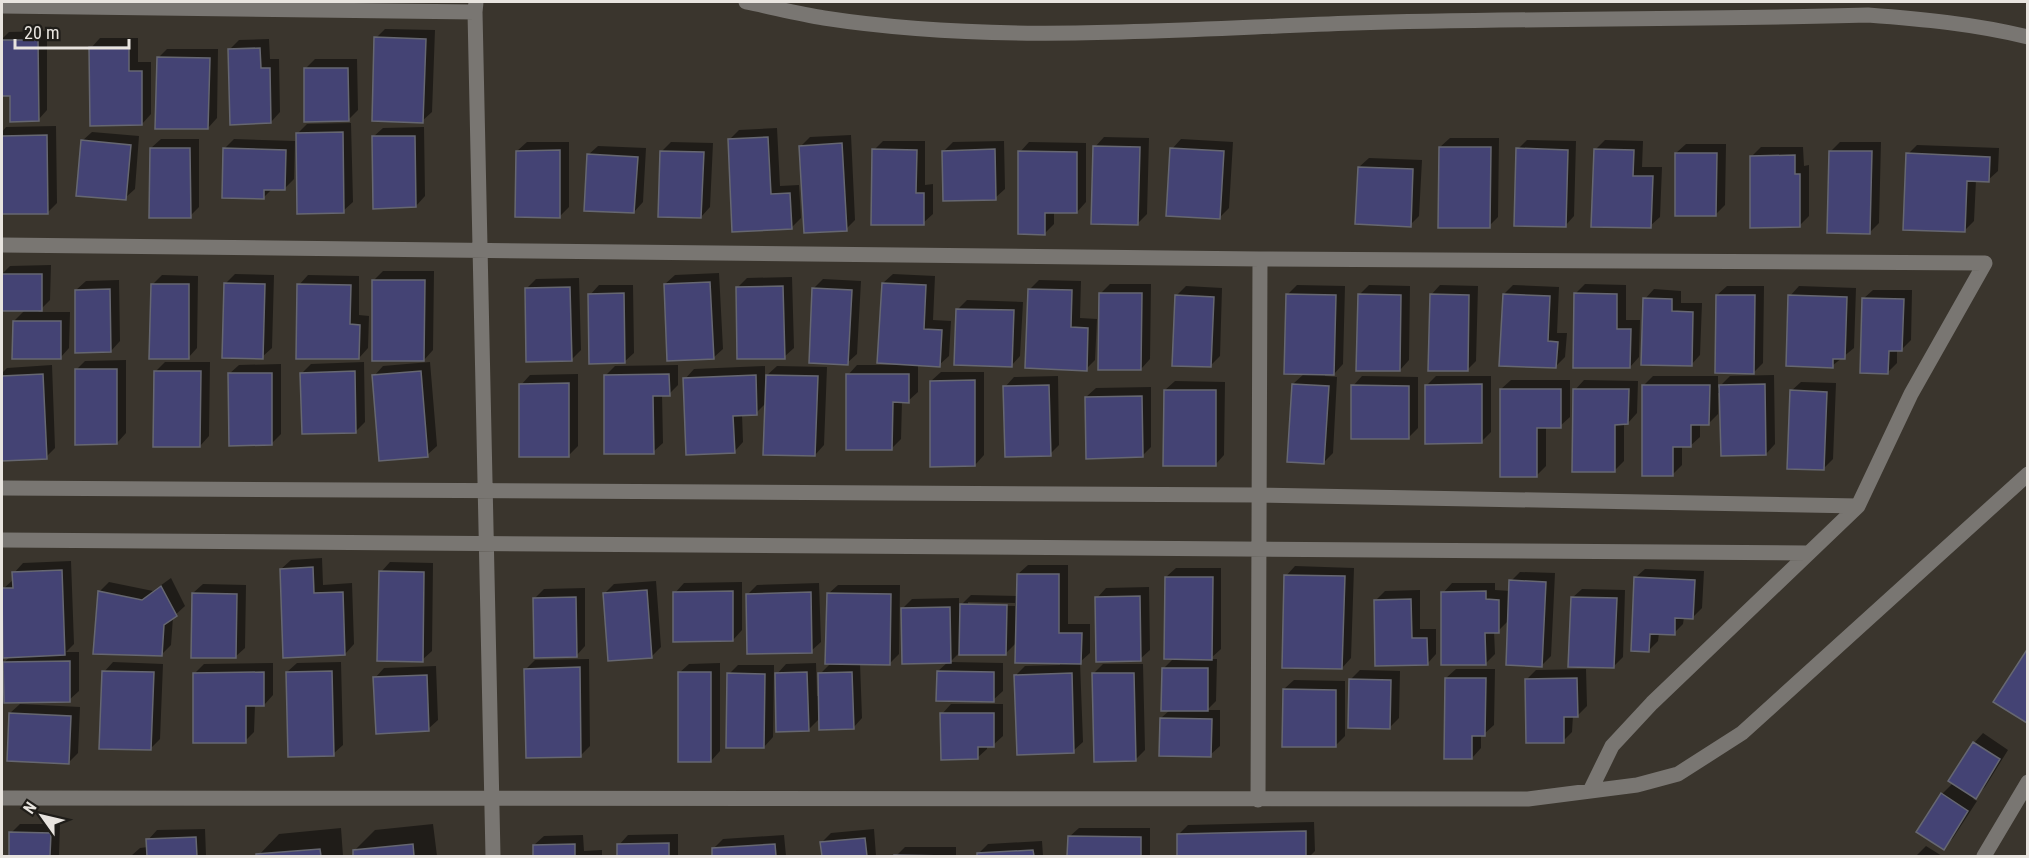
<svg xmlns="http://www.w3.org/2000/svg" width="2029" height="858" viewBox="0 0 2029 858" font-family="'Roboto Condensed',sans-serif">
  <rect width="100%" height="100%" fill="#3a352d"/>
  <path fill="#0007" fill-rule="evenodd" d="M385,29L435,30L432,112L422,121L376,38Z
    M47,31V110L38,120L11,94H2V39L9,32Z
    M100,38H138V62H151V114L142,124L91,48Z
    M269,39L270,59H279L280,112L271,122L230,49L239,40Z
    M167,49H218L217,118L208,128L158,58Z
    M315,59H357L358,110L348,120L305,69Z
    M351,123L353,202L343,211L298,133L307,124Z
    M56,126L57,203L48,212L2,213V132L6,127Z
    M424,127L425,196L416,206L373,137L383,128Z
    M777,128L780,186L799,185L801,218L791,228L730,139L739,130Z
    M92,132L139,136L135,189L125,198L82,141Z
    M851,135L855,220L846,229L801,146L810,137Z
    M1104,137L1149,138L1147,214L1137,224L1095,147Z
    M1450,138H1499L1498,217L1489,226L1440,147Z
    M161,139H199V207L190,216L151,148Z
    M234,139L295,141L294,179L284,189H272L263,198L225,148Z
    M1181,139L1233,142L1229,208L1220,217L1172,149Z
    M1527,140L1576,141L1574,216L1565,226L1518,149Z
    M1605,140L1643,141L1642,167H1662L1660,217L1650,226L1595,150Z
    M883,141H925V185L933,184V214L923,223L874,150Z
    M1004,141L1005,189L995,198L944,151L953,142Z
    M527,142H569V207L560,216L517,151Z
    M671,142L713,143L710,207L701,217L662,151Z
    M1029,142L1086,143V202L1077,212L1054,211V224L1045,233L1020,152Z
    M1840,142H1881L1879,223L1870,232L1831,151Z
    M1686,144H1726L1725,205L1716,214L1676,153Z
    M1917,145L1999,148L1998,171L1988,180H1976L1974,221L1964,231L1908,154Z
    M598,146L646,148L643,202L634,212L588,155Z
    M1761,147H1803L1804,166L1809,165V216L1799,226L1751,157Z
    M1369,158L1422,160L1419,216L1410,225L1359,167Z
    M51,265L50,300L38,312H70L69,348L60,358L14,321L26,309H2V274L10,266Z
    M383,271H434L433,350L424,360L374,280Z
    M719,273L723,349L713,358L665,284L675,275Z
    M235,274L274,275L272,348L262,357L225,284Z
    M893,274L935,276L933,320L951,321L949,356L939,365L918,364V392L908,401H902L901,439L892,448L848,375L857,365H905L883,283Z
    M162,275L198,276L197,348L188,358L152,285Z
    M308,275L359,276V315L369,316L368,348L359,358L299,285Z
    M792,277L794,348L784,357L737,288L747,278Z
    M579,278L581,350L572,359L526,289L536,279Z
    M823,279L861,281L857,354L847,363L813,289Z
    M119,280L120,341L111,351L76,290L86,281Z
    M1039,280L1081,281L1080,318L1097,319L1095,360L1086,369L1030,289Z
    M1110,284H1151L1150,359L1141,369L1101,293Z
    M1585,284L1626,285V320H1640L1639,357L1630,367L1575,294Z
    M599,285H633L634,353L624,362L590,295Z
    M1297,285L1345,286L1343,364L1334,374L1325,373V376L1337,377L1333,453L1324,462L1293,384L1305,373L1288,294Z
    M1369,285L1410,286L1409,360L1400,370L1359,295Z
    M1440,285L1478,286L1476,361L1467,370L1431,295Z
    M1513,285L1559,287L1557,333H1567L1565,357L1556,366L1504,294Z
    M1186,286L1222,288L1220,356L1210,366L1176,296Z
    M1727,286H1764L1763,363L1754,372L1717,295Z
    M1799,286L1856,288L1854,348L1832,366L1790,296Z
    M1654,289L1681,291V303H1702L1700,355L1691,365L1645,299Z
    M1873,290H1912L1911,340L1901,350H1897V363L1888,372L1863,299Z
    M967,300L1023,302L1020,356L1011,366L958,309Z
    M126,360V433L117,443L76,370L85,361Z
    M165,362H210L209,436L200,446L155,372Z
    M364,362L365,422L356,431L302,373L311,364Z
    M430,362L437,446L427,455L374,376L383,366Z
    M281,364V434L271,444L229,374L239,365Z
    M52,365L55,448L46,457L2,459V373L7,368Z
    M678,365V385L669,394H662L663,443L653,452L605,376L615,366Z
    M765,366V377L777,366L827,367L824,445L815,455L766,403L756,413L742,414L743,442L734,452L685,379L694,369Z
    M941,372H984V455L975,465L931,381Z
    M578,374V446L569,455L521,385L530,375Z
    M1774,375L1775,444L1766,454L1721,393H1718V414L1709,423H1700V437L1690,446H1682V465L1673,474L1644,385L1653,376H1718V388L1730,376Z
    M1058,376L1059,445L1050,454L1005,387L1014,377Z
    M1362,376L1418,377V428L1408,438L1353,386Z
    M1436,376H1491V432L1482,441L1426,386Z
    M1511,380H1570V417L1560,426H1546V466L1537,475L1501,389Z
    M1584,380L1638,381L1637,413L1628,423H1624V461L1614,471L1575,390Z
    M1175,381L1225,382L1224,455L1215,465L1165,390Z
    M1801,382L1836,383L1833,459L1824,468L1791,391Z
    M1151,387V447L1142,456L1086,397L1096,388Z
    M322,558L323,585L352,583L354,644L345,654L281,569L291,560Z
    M71,561L74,644L66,652H79V691L69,700L4,662L11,656L3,589L14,579V573L23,563Z
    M390,562L433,563L432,651L422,660L381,572Z
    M1028,565H1068V624H1090V653L1080,662L1083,742L1073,751L1016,675L1025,666L1060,665V662L1017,642L1005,654L959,653L950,662L1003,663V691L993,700L938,671L948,662L903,608L912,599L959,598V607L971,595L1018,596V574ZM968,602L1015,603V606L968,605Z
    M1295,566L1354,568L1351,658L1342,668L1286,576Z
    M1176,568H1221V649L1210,659H1217L1216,701L1207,710H1220V746L1210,755L1161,718L1170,710L1163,669L1174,658L1166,577Z
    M1645,569L1704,571L1702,608L1692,618L1684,617L1683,624L1674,633H1659L1658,641L1649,650L1635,578Z
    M1520,572L1555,573L1551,656L1542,665L1509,620L1498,631H1494L1495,654L1485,664L1443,593L1452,583H1495V590L1511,591V581Z
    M171,578L185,606L173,617L171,645L162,654L99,592L109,582L153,591Z
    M656,581L661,647L651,657L605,593L614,584Z
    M742,582V630L733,640L675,593L684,583Z
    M819,583L821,642L811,651L748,594L757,585Z
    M203,584L246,585L245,648L235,657L193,593Z
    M838,585H900L899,654L889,664L860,663L862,718L853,728L821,717L808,730L777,674L786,664L816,663L817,696H820V674L831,663L828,594Z
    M1149,587L1150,650L1140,659L1097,598L1106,588Z
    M585,588V646L576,656L535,598L544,589Z
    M1582,589L1625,590L1623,657L1613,667L1572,598Z
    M1420,590V629H1436V654L1427,664L1376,600L1385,591Z
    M589,659L590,746L581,755L526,669L535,660Z
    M113,662L163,664L160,739L150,749L104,672Z
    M341,662L343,745L333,754L287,672L297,663Z
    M273,663V695L264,705H255L254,732L245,741L194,674L204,664Z
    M720,663V751L711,761L679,673L689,664Z
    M1103,664H1143L1145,750L1135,760L1093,674Z
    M738,665H774L773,737L764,747L729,674Z
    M436,666L438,720L428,729L375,678L384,668Z
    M1456,669H1495L1494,725L1484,734H1481V748L1472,758L1446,678Z
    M1586,669L1587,706L1578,715H1573L1572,732L1563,741L1527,679L1536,670Z
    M1360,670L1400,671L1399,718L1389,728L1350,680Z
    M1294,680L1345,681V736L1335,746L1284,689Z
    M20,704L80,707L78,753L68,763L10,713Z
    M951,704H1003V736L993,745H987V749L977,758L942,714Z
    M1983,733L2008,750L1985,787L1973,799L1977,801L1953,838L1943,848L1942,794L1953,783L1974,743Z
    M1314,822L1315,851L1310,856H1179L1178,835L1188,825Z
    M20,824H60L59,856H10L11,833Z
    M433,824L437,856H355L354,851L375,830Z
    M341,828L343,856H258L279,834Z
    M1079,828H1150V856H1069V837Z
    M205,829L206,856H131L140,848L148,847V840L157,830Z
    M874,829L876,856H823L822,842L831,833Z
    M678,834V856H619V845L628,835Z
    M583,835L584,851L602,850V856H534V845L544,836Z
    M784,835L786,856H713V849L723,839Z
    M1042,841L1043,856H979V853L988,844Z
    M1926,846L1942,856H1916Z
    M905,847H956V856H896Z"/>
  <path fill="#444374" stroke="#666771" stroke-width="1.5" d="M374,37L426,39L423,123L372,121Z
    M2,40H38L39,121L10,122V96H2Z
    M89,47H129V71H142V125L90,126Z
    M260,48L261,68H270L271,123L230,125L228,49Z
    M157,57L210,58L208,129H155Z
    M304,68H348L349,121L304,122Z
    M343,132L344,213L297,214L296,133Z
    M47,135L48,214H2V136Z
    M372,136H415L416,207L373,209Z
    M768,137L771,194L790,193L792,229L732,232L728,139Z
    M81,140L131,145L126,200L76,196Z
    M842,143L847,231L804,233L799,146Z
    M1093,146L1140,147L1138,225L1091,224Z
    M1439,147H1491L1490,228H1438Z
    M150,148H190L191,218H149Z
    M223,148L286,150L285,190H264V199L222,198Z
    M1170,148L1224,151L1220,219L1166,216Z
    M1516,148L1568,150L1566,227L1514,226Z
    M872,149L917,150L916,193H924V225H871Z
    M995,149L996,200L943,201L942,151Z
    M1594,149L1634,150L1633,176H1653L1651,228L1591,227Z
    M560,150V218L515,217L516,151Z
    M660,151L704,152L701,218L658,217Z
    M1018,151L1077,152V213H1045V235L1018,234Z
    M1829,151H1872L1870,234L1827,233Z
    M1675,153H1717L1716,216H1675Z
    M1906,153L1990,157L1989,182L1967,181L1965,232L1903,230Z
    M587,154L638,157L634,213L584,211Z
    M1795,155V174H1800V227L1750,228V156Z
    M1358,167L1413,169L1411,227L1355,224Z
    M2,274H42V311H2Z
    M372,280H425L424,361H372Z
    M710,282L714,359L667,361L664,284Z
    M224,283L265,284L263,359L222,358Z
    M882,283L926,285L924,329L942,330L940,367L877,363Z
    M151,284H189V359H149Z
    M297,284L351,285L350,324L360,325L359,359H296Z
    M783,286L785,359H737L736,287Z
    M570,287L572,361L526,362L525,288Z
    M812,288L852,290L848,365L809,363Z
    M110,289L111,352L75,353V290Z
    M1028,289L1072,290L1071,327L1088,328L1087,371L1025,368Z
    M624,293L625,363L589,364L588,294Z
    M1099,293H1142L1141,370H1098Z
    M1574,293L1617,294V329H1631L1630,368H1573Z
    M1286,294L1336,295L1334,375L1284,374Z
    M1358,294L1401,295L1400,371H1356Z
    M1430,294L1469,295L1468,371H1428Z
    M1503,294L1550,296L1548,341L1558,342L1556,368L1499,366Z
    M1175,295L1214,297L1211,367L1172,366Z
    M1716,295H1755L1754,374L1715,373Z
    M1788,295L1847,297L1845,359H1833V368L1786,366Z
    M1643,298L1672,299V311L1693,312L1692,366L1641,365Z
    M1862,298L1904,299L1902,351H1889L1888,374L1860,373Z
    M956,309L1014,310L1012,367L954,365Z
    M13,321H61V359H12Z
    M75,369H117V444L75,445Z
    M154,371H201L200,447H153Z
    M355,371L356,433L302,434L300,373Z
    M421,371L428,457L379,461L372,375Z
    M228,373H272V445L229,446Z
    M43,374L47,459L2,461V376Z
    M669,374L670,396H653L654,454H604V375Z
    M846,374H909V403L893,402L892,450H846Z
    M756,375L757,415L733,416L735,453L686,455L683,378Z
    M766,375L818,376L815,456L763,455Z
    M975,380V466L930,467V381Z
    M569,383V457H519V384Z
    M1292,384L1329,386L1324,464L1287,462Z
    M1482,384V443L1425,444V385Z
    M1765,384L1766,455L1721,456L1719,385Z
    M1049,385L1051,456L1005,457L1003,386Z
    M1351,385L1409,386V439H1351Z
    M1642,385H1710L1709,425H1691V447H1673V476H1642Z
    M1500,389H1561V428H1537V477H1500Z
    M1573,389H1629L1628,424L1615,425V472H1572Z
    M1164,390H1216V466H1163Z
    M1790,390L1827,392L1824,470L1787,469Z
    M1142,396L1143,457L1086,459L1085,397Z
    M313,567L314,593L343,592L345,655L283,658L280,569Z
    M62,570L65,655L3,658L2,588H13L12,572Z
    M379,571L424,572L423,662L377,661Z
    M1017,574H1059V633H1082L1081,664L1015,663Z
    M1284,575L1345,576L1342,669L1282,668Z
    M1165,577H1213L1212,660L1164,659Z
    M1634,577L1695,580L1693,619L1675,618V635L1650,634L1649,652L1631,651Z
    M1509,580L1546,582L1542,667L1506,665Z
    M161,586L177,616L164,625L162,656L93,654L98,591L142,600Z
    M647,590L652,658L608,661L603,593Z
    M733,591V641L673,642V592Z
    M1486,591V599L1499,600V633H1485L1486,665H1441V592Z
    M811,592L812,653L747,654L746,594Z
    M192,593L237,594L236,658H191Z
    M827,593L891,594L890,665L825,664Z
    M1140,596L1141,661L1096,662L1095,597Z
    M576,597L577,657L534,658L533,598Z
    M1571,597L1617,598L1614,668L1568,667Z
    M1411,599L1412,638H1427L1428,665L1375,666L1374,600Z
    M960,604L1007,605L1006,655H959Z
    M950,607L951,663L902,664L901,608Z
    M2028,648V722L2027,723L1993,702Z
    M70,661V702L4,703L3,662Z
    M580,667L581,757L526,758L524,669Z
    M1162,668H1208V711H1161Z
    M102,671L154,672L151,750L99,749Z
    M332,671L334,756L288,757L286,672Z
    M937,671L994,672V702L936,701Z
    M264,672V706H246V743H193V673Z
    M678,672H711V762H678Z
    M807,672L809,731L776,732L775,673Z
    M852,672L854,729L819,730L818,673Z
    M727,673L765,674L764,748H726Z
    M1072,673L1074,753L1017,755L1014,675Z
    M1092,673H1134L1136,761L1094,762Z
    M427,675L429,731L376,734L373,677Z
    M1445,678H1486L1485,736H1472V759H1444Z
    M1577,678L1578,717H1564V743H1526L1525,679Z
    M1349,679L1391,680L1390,729L1348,728Z
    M1283,689L1336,690V747H1282Z
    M9,713L71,716L69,764L7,761Z
    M940,713H994V747H978V759L941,760Z
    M1160,718L1212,719L1211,757L1159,756Z
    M1973,742L2000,759L1976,799L1948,781Z
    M1941,793L1968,811L1944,850L1916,832Z
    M1306,831V856H1177V834Z
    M9,832L51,833L50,856H9Z
    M1068,836L1141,837V856H1067Z
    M196,837L197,856H129H147L146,839Z
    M865,838L867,856H822L820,842Z
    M669,843V856H617V844Z
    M413,844L414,856H353V850Z
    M575,844V856H533V845Z
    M775,844L776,856H712V848Z
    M320,849L321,856H256V854Z
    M1033,850L1034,856H977V853Z
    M894,855L948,856H894Z"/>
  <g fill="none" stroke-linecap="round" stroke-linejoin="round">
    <path stroke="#797672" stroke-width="15" d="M476,2L475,12L493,856
      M746,2C772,7 798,14 824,18C999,45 1178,29 1354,23C1525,18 1697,20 1868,15C1922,19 1975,24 2028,37
      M2,6L475,12
      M2,245L1260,259L1985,263L1911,394L1858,506L1652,703L1612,746L1590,791
      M2,488L1259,495L1858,506
      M2,540C603,547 1205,547 1807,553
      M2,798L1528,799L1637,785L1678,774L1742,733L2028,474
      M1258,800L1260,259
      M1984,856L2028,782"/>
  </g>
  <rect width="2029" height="858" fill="none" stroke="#e8e4df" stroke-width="6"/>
  <g transform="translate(42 816) rotate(304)" stroke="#1f1d19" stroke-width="4.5" paint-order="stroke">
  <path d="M0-4.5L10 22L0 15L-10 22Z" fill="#e8e4df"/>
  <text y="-9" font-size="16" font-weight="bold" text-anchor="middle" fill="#e8e4df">N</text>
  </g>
  <path d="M15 39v9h114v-9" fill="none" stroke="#e8e4df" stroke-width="3"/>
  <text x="24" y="39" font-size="18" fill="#e8e4df" stroke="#1f1d19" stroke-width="4.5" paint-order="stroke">20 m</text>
</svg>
